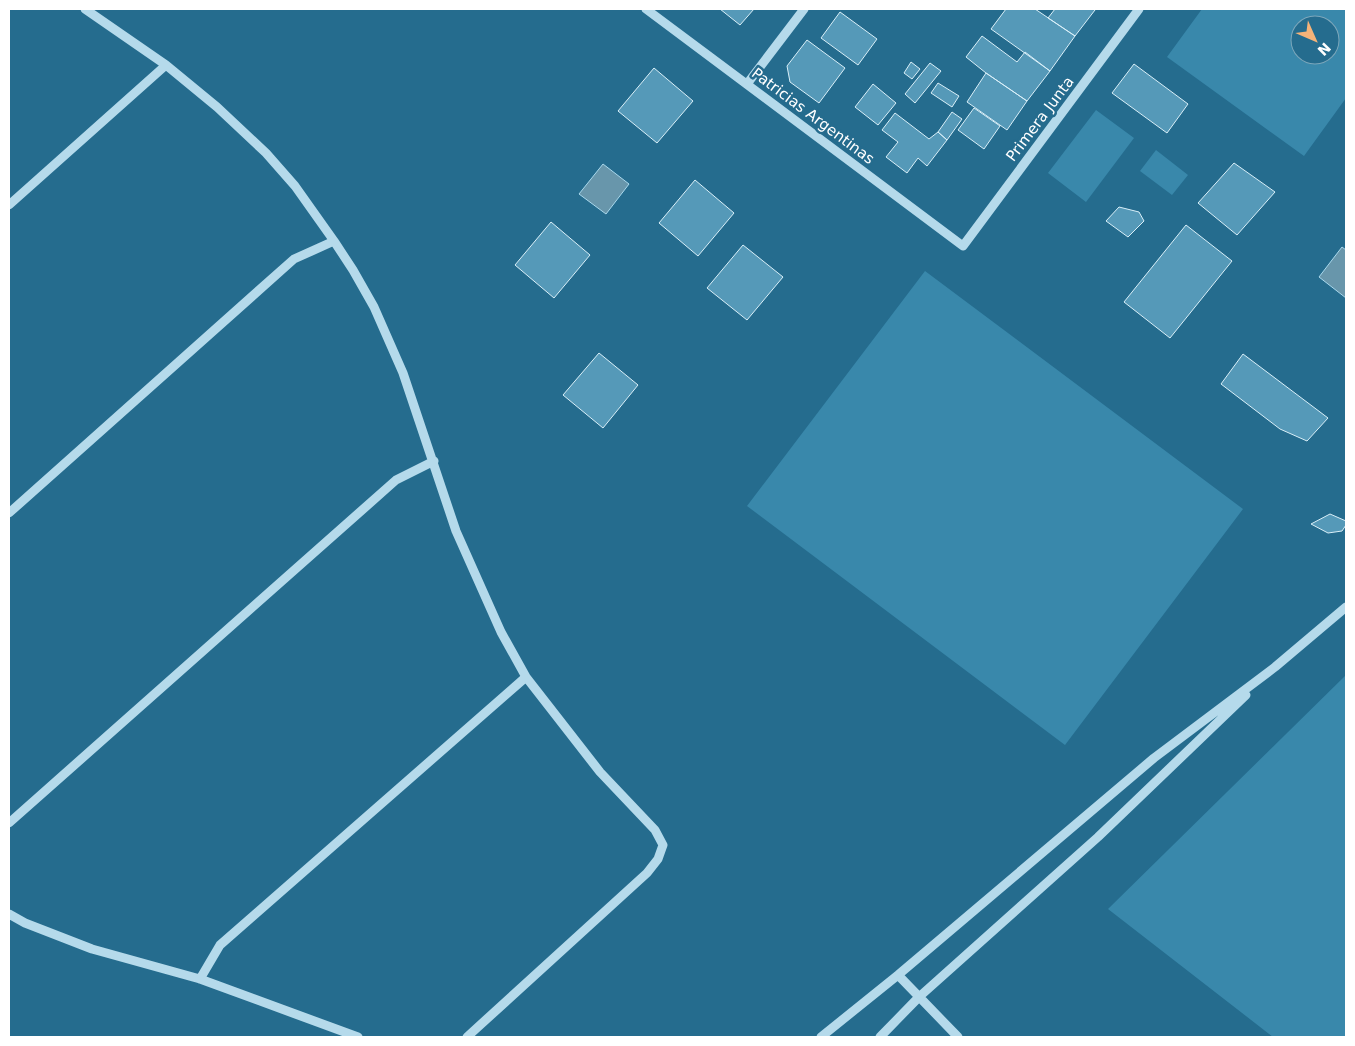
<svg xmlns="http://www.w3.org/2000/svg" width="1355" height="1046" viewBox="0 0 1355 1046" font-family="'DejaVu Sans',sans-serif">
  <rect width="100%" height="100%" fill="#256c8e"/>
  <path fill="#3988ab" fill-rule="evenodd" d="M1202,9H1346V98L1304,156L1167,57ZM1300,25H1330V55H1300Z
    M1096,110L1134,138L1086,202L1048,173Z
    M1156,150L1188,175L1172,195L1140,171Z
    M925,271L1243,509L1065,745L747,506Z
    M1346,675V1037H1273L1108,909Z"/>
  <path fill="#6896ab" stroke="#a9d8ec" d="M603,164L629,184L606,214L579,194Z
    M1342,247L1346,250V298L1319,277Z"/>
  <path fill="#5599b8" stroke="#d9eff8" d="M720,9H754L740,25Z
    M1006,9H1035L1075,36L1050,71L991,29Z
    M1055,9H1093L1095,10L1075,36L1048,18Z
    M840,12L877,39L858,65L821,38Z
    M982,36L1017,62L1025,52L1050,71L1027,101L986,73L966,57Z
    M807,40L845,68L819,103L790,82L787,66Z
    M911,62L920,69L912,79L904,73Z
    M930,63L941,71L915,103L905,94Z
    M1134,64L1188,104L1167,133L1112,93Z
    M654,68L693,101L657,143L618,111Z
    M986,73L1027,101L1007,130L967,102Z
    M938,83L959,96L952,107L931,93Z
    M873,84L896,103L878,125L855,107Z
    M974,108L1000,126L984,149L958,130Z
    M952,112L962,119L947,140L938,132Z
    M895,113L929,139L938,132L947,140L927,166L918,158L907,173L886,157L898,142L882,130Z
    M1234,163L1275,192L1237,235L1198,203Z
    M695,180L734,213L698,256L659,223Z
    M1119,207L1139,212L1144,221L1128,237L1106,221Z
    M551,222L590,255L554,298L515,265Z
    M1186,225L1232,261L1170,338L1124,302Z
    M743,245L783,277L747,320L707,288Z
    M599,353L638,385L603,428L563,395Z
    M1243,354L1328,418L1307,441L1280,429L1221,384Z
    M1330,514L1346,521V525L1342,531L1328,533L1311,524Z"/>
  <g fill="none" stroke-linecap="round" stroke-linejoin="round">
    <path stroke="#b5daeb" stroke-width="9" d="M85,9L166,65L217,107L266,153L295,186L334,241L353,270L374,307L403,373L456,531L501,632L526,677L600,772L655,830L663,845L658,859L647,873L467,1037
      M646,9L963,246L1139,9
      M747,84L804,9
      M9,205L166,65
      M9,513L294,259L334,241
      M9,823L396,480L434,461
      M9,914L25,923L92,949L200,979L358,1037
      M898,975L958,1037
      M200,979L220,945L526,677
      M821,1037L898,975L1154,758L1275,667L1346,607
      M880,1037L919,997L1098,837L1246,695"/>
  </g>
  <g text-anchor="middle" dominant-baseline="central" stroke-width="5" stroke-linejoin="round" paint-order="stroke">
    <g font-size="15" fill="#fff" stroke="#256c8e">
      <text transform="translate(813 116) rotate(37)">Patricias Argentinas</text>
      <text transform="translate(1040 119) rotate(-53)">Primera Junta</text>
    </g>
  </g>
  <rect width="1355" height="1046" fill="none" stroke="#ffffff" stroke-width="20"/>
  <g transform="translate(1315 40) rotate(135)"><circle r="24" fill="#256c8e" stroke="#7ca7bb"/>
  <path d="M0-4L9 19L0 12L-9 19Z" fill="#f5b379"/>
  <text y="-8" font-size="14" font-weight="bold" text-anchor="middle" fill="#ffffff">N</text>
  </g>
</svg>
